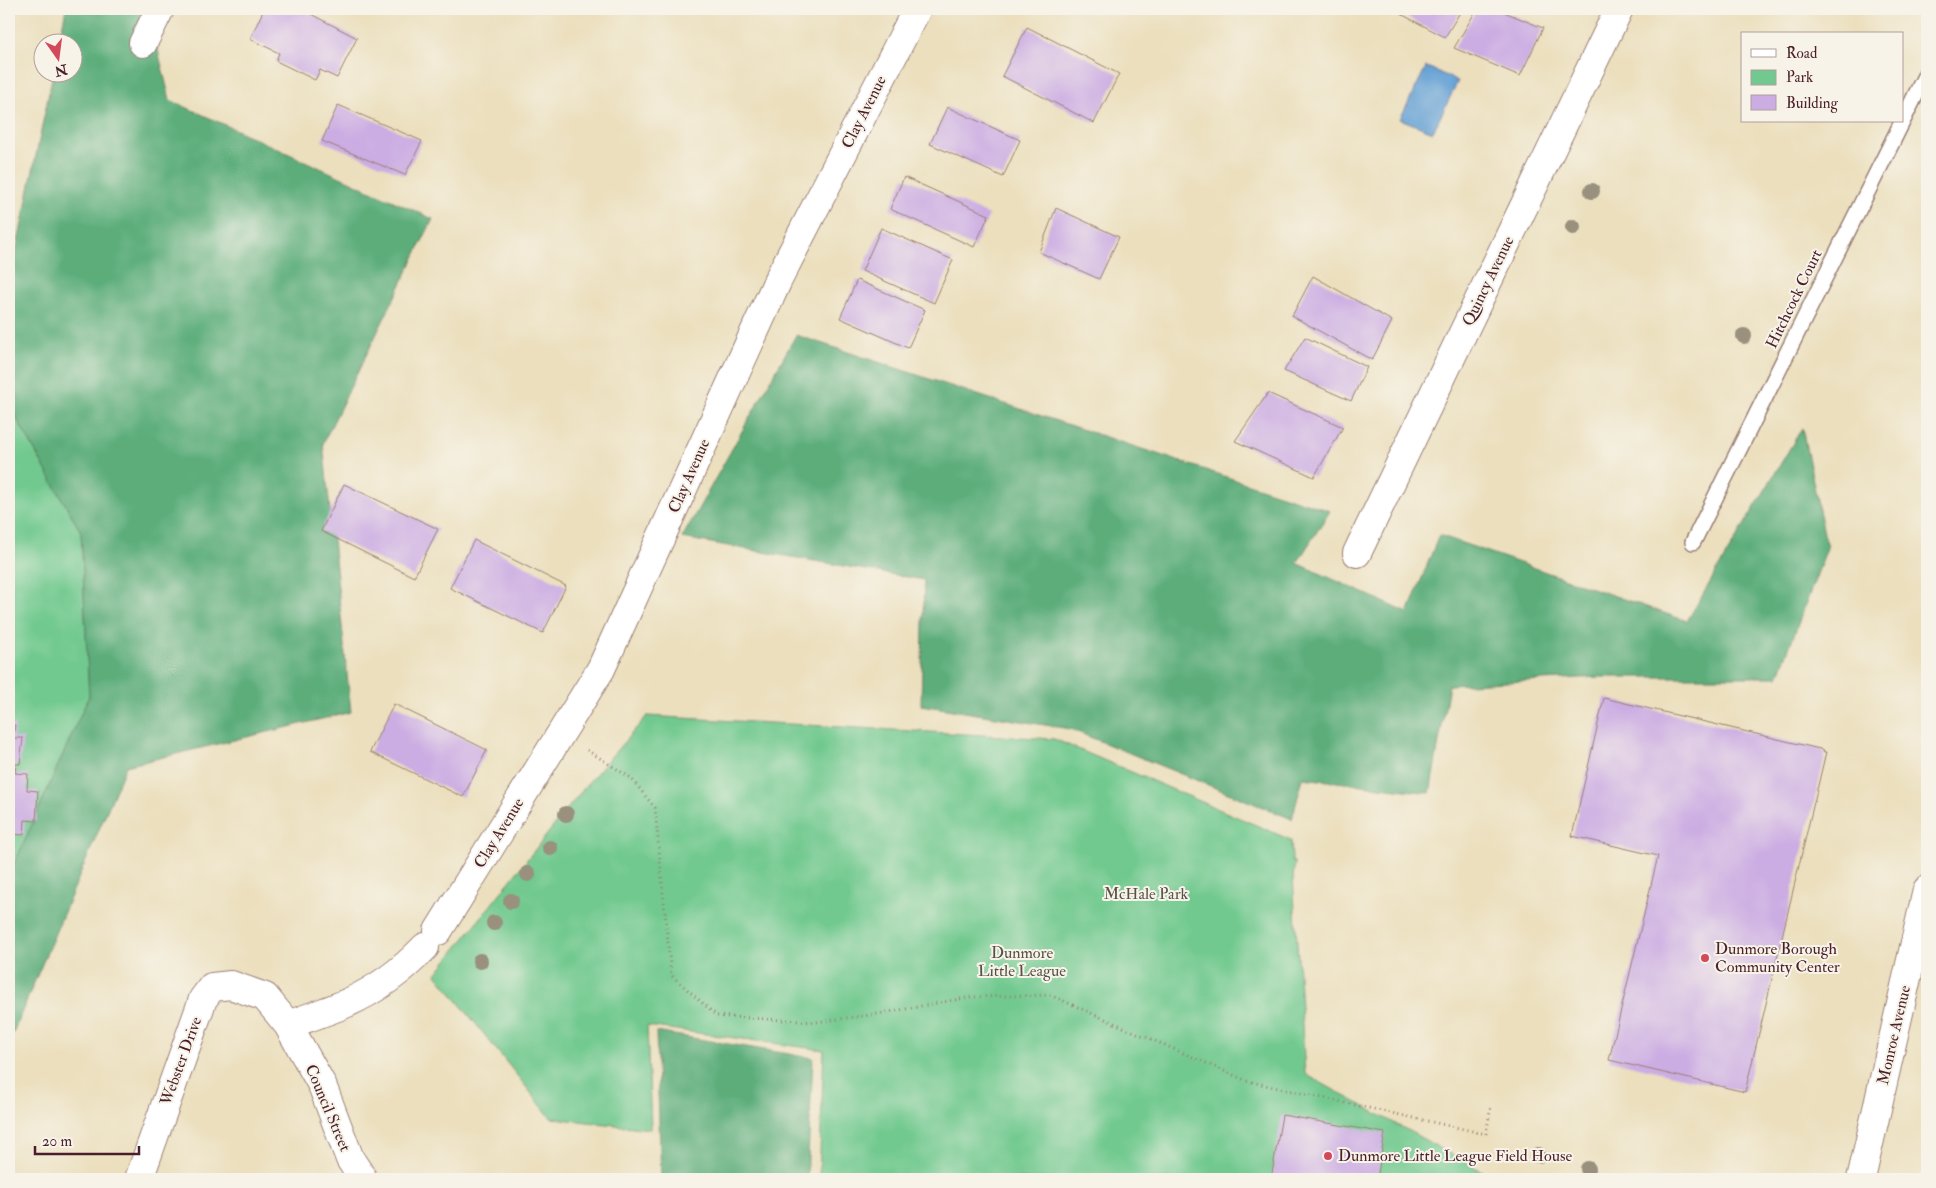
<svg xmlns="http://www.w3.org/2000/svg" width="1936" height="1188" viewBox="0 0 1936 1188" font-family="'IM FELL Double Pica',serif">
  <rect width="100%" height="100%" fill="#f7f3e8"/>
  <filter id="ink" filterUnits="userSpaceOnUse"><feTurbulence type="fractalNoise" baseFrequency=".02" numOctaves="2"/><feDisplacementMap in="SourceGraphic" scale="10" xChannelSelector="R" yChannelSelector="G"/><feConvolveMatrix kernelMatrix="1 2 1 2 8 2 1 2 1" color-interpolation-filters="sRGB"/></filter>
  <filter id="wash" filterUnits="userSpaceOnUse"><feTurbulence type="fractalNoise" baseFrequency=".0096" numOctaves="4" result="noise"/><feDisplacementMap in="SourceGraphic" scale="20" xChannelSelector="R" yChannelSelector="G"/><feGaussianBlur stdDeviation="1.12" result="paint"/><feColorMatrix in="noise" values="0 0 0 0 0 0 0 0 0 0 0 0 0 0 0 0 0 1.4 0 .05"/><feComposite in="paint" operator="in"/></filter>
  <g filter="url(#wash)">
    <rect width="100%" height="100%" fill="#ebdfbd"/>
    <path fill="#71c98f" stroke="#5e745d" d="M9,405L81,532L89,696L9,876Z
      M647,716L1054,739L1291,840L1292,861L1295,863L1293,877L1305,1074L1496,1179H819L824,1050L647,1026L651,1129L551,1118L436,974L588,783Z"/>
    <path fill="#5cad7a" stroke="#536652" d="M66,9H148L170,100L433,219L323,443L351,712L126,766L9,1042V876L89,696L81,532L9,405V286L53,73L72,72V42H59Z
      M796,335L1330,511L1297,563L1408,613L1439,535L1687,621L1802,428L1827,548L1778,677H1600L1449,685L1430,793L1303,778L1292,819L1070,729L921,705L924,580L682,538Z
      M656,1032L813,1058L807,1179H661Z"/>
    <path fill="#65a1d5" stroke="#586080" d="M1425,66L1458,81L1433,132L1400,119L1426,67Z"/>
    <g id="blocks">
      <path fill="#cbace3" d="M264,9H301L357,38L337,78L320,70L315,80L276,61L279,53L250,39Z
        M1404,9H1462L1445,37L1401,14Z
        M1477,9H1497L1543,28L1520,76L1454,48Z
        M1027,27L1119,74L1094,123L1002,76Z
        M338,105L422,141L405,175L322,141Z
        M947,107L1020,140L1003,177L930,144Z
        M904,177L989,215L974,247L890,209Z
        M1056,208L1119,237L1099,279L1039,252Z
        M881,228L953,260L934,303L862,271Z
        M1313,276L1392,321L1372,360L1292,316Z
        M857,280L925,310L908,348L840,318Z
        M1305,337L1367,367L1351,401L1284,371Z
        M1268,393L1343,427L1314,477L1235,441Z
        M344,484L438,529L414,577L321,531Z
        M474,540L566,586L543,633L450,588Z
        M1604,698L1824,750L1823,752H1826L1745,1092L1609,1060L1658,856L1572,836Z
        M394,704L487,750L463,797L370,752Z
        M9,725H15L13,738H23L20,764H16L15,773L28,774L27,790L38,791L36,821L25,820L24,835L9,834Z
        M9,841H13L11,871L9,870Z
        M1282,1115L1385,1133L1377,1179H1271Z"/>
    </g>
  </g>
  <g filter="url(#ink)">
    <use href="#blocks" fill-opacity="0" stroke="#9a7f74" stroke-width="1"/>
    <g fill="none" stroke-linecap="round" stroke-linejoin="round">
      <defs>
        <path id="lane" d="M1693,542L1927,72"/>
        <path id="street" d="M143,43L160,9
          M1357,553L1619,9
          M438,931L601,669L778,280L917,9
          M288,1025C307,1018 328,1011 347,1003C376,990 403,970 425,947
          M139,1179L203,999L212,987L231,985L265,997L288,1025L322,1085L350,1159L363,1179
          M1861,1179L1927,890"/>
      </defs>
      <use href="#lane" stroke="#9a7f74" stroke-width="18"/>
      <use href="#street" stroke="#9a7f74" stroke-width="30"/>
      <path stroke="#9a7f74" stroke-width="3" stroke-dasharray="1 4" stroke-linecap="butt" d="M587,750L631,778L655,808L671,975L717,1016L816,1022L878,1014L971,997L1050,995L1247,1081L1486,1134L1491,1106"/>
      <use href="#lane" stroke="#fff" stroke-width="15"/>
      <use href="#street" stroke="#fff" stroke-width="28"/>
    </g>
    <g fill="#99917d">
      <circle cx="1592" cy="191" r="8"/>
      <circle cx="1573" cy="227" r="8"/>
      <circle cx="1744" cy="336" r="8"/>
      <circle cx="566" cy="814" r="8"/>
      <circle cx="550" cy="848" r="8"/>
      <circle cx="528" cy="874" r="8"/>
      <circle cx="511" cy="901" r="8"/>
      <circle cx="494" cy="923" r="8"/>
      <circle cx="480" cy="961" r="8"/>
      <circle cx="1538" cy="1155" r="8"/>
      <circle cx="1588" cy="1169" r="8"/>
    </g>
  </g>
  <g fill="#d1495b" stroke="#f7f3e8" stroke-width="2">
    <circle cx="1705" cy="958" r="5"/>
    <circle cx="1328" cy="1156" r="5"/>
  </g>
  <g text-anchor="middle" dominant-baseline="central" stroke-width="4" stroke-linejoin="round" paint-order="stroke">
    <g font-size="16" fill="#4a1f2b" stroke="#f7f3e8">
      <text transform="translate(864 112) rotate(-63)">Clay Avenue</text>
      <text transform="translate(1488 281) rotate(-64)">Quincy Avenue</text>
      <text transform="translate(1794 299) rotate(-64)">Hitchcock Court</text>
      <text transform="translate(689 476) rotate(-66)">Clay Avenue</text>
      <text transform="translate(499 833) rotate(-58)">Clay Avenue</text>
      <text transform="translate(1894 1035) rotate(-77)">Monroe Avenue</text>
      <text transform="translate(181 1061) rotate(-70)">Webster Drive</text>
      <text transform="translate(328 1108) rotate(67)">Council Street</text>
    </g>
    <g font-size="16" fill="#565249" stroke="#f7f3e8">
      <text x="1146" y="894">McHale Park</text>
      <text x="1022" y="953">Dunmore<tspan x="1022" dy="18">Little League</tspan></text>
    </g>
    <g font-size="16" fill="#4a1f2b" stroke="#f7f3e8" text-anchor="start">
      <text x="1715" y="949">Dunmore Borough<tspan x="1715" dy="18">Community Center</tspan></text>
      <text x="1338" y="1156">Dunmore Little League Field House</text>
    </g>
  </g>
  <rect width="1936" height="1188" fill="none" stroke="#f7f3e8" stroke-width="30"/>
  <rect x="1741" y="32" width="162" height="90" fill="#f7f3e8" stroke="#b29e9c"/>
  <rect x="1751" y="49" width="25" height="8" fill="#ffffff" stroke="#b29e9c"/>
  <text x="1786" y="58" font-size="15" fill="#4a1f2b">Road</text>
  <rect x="1751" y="70" width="25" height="15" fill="#71c98f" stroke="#b29e9c"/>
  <text x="1786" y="82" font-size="15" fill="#4a1f2b">Park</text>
  <rect x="1751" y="95" width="25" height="15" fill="#cbace3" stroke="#b29e9c"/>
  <text x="1786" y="108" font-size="15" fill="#4a1f2b">Building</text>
  <g transform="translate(58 58) rotate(166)"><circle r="24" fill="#f7f3e8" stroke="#b29e9c"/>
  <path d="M0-4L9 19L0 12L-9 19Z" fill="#d1495b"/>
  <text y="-8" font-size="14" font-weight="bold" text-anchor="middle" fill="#4a1f2b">N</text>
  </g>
  <path d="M35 1146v8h104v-8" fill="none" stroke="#4a1f2b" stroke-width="2.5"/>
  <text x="42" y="1146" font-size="15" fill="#4a1f2b" stroke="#f7f3e8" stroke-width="4" paint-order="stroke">20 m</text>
</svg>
